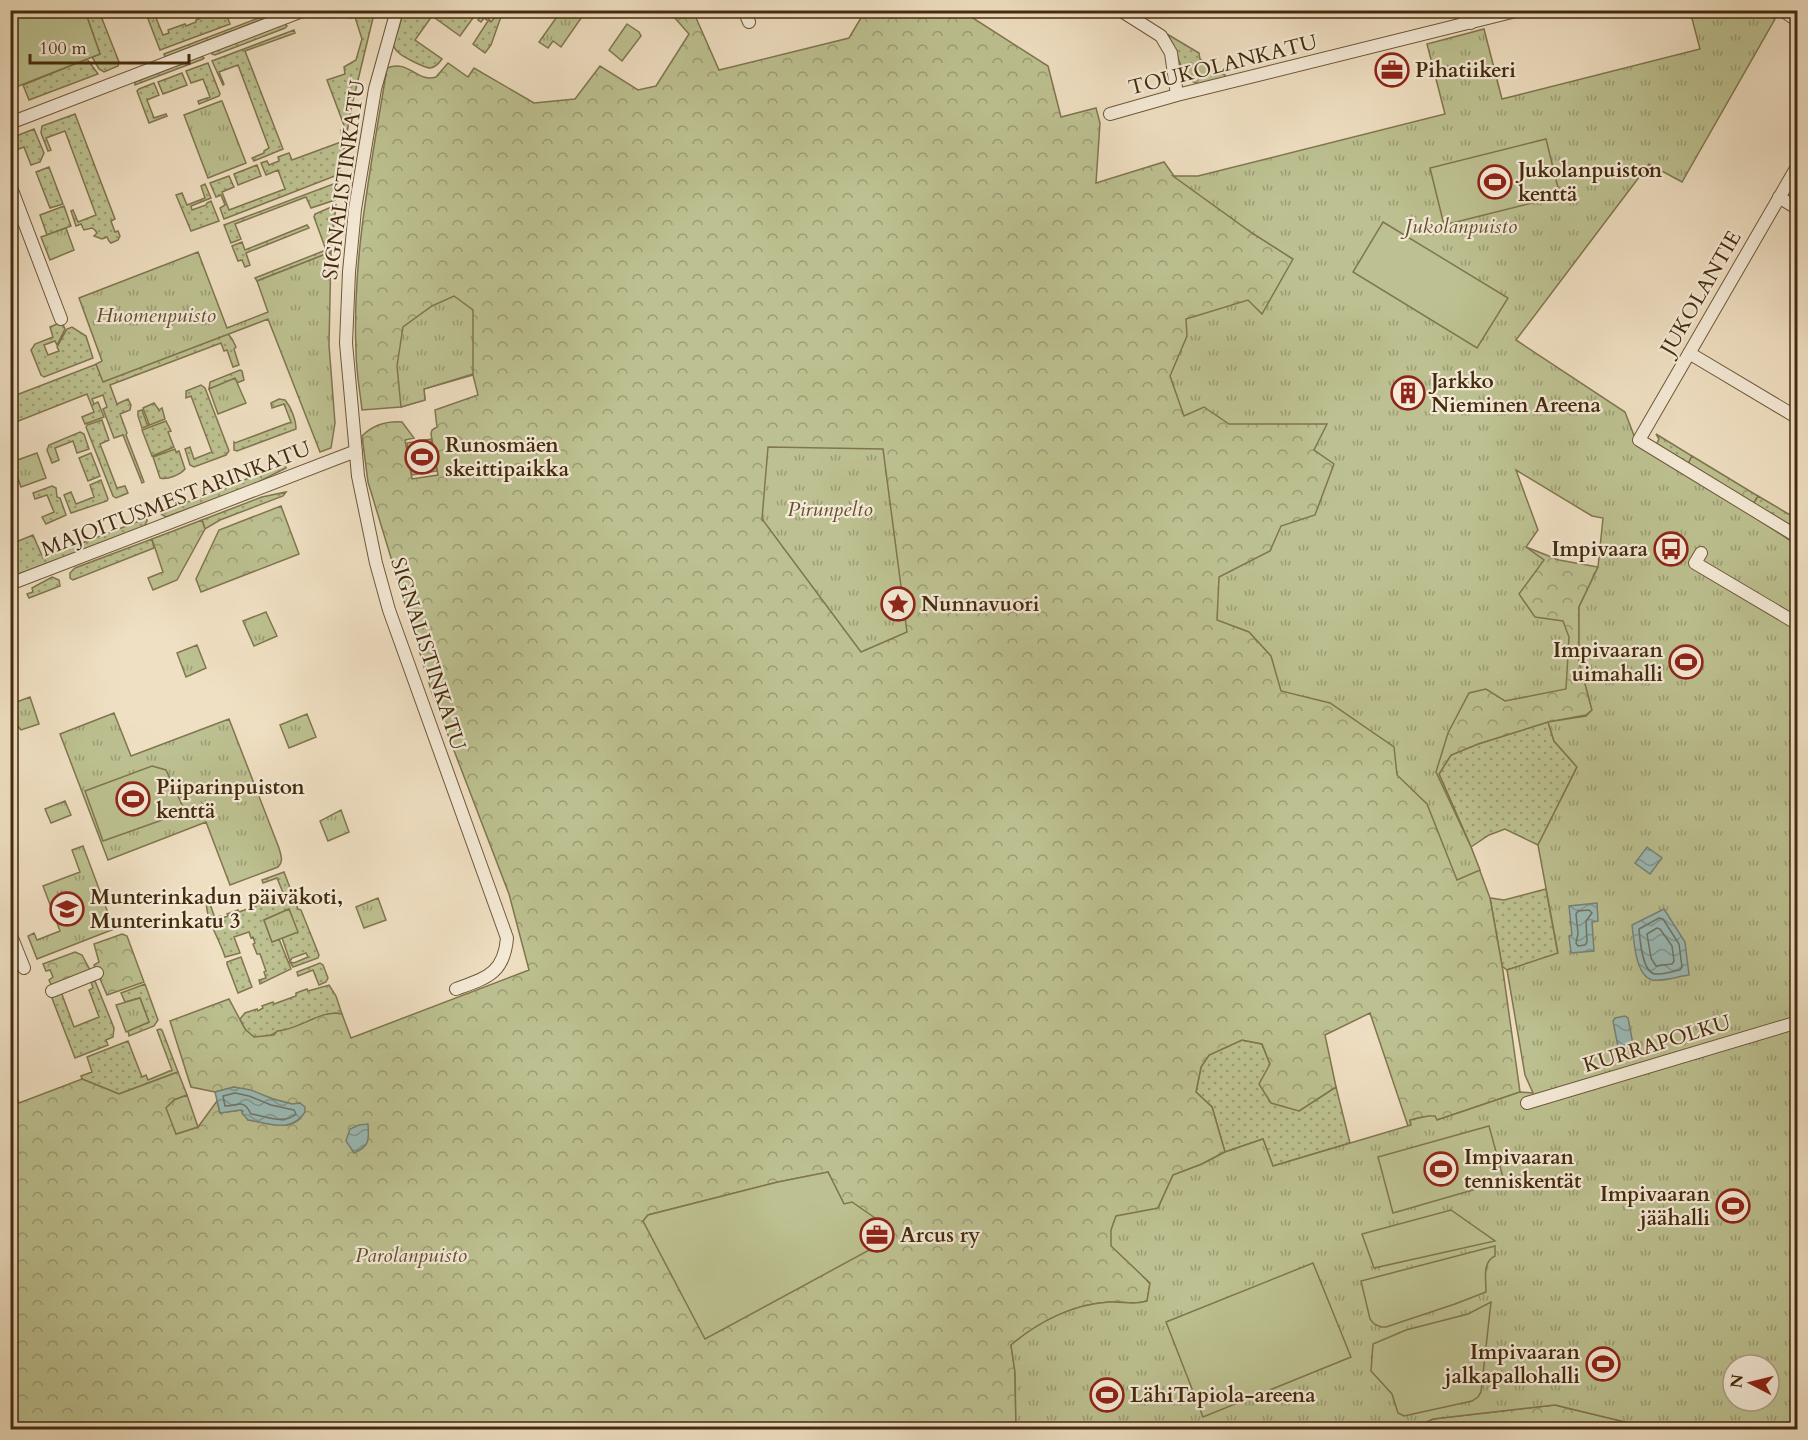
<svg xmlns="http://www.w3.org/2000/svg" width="1808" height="1440" viewBox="0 0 1808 1440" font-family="Cardo,serif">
  <defs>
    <pattern id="grass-dots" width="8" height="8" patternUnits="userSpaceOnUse" patternTransform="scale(1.5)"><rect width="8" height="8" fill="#bdc191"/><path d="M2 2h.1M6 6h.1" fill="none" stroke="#9b9d75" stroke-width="1.8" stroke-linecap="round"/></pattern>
    <pattern id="forest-crowns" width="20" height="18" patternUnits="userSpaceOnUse" patternTransform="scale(1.5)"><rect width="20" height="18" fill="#bdc191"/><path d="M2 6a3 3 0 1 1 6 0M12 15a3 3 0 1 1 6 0" fill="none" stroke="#9b9d75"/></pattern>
    <pattern id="park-tufts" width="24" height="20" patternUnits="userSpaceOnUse" patternTransform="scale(1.5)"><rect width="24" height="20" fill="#bdc191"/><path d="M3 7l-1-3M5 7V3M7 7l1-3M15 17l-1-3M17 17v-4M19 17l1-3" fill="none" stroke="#9b9d75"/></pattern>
    <pattern id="water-waves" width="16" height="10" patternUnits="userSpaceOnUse" patternTransform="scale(1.5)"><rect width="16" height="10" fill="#9bbcb9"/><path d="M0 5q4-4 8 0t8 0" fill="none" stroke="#809995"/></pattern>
  </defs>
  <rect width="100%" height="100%" fill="#f0e0c3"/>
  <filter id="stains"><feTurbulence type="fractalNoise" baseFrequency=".00333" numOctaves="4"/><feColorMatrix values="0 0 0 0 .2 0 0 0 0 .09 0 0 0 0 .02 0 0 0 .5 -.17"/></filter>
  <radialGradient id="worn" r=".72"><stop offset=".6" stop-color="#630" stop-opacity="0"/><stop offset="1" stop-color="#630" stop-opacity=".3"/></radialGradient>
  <path fill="url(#grass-dots)" stroke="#80764f" stroke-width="1.5" d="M457,10L460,13L462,11L467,14L470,11L472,13L474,11H478L460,36L432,16L415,40L442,59C439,63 436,67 430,68C425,68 403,57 399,53C395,50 395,49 393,45L404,11Z
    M85,11H99L119,62L118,66L104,72L99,69L92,57L100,54Z
    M145,11H166L167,14L156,18L163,35L169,33L168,30L185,24L186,26L196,22V20L212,13L214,16L225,11L230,24L160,50Z
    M277,11L278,13L165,57L164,54Z
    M347,11H370L373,18L351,109L340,174L224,219L220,208L225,205L221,195L216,197L210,183L229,176L234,187L222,192L229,210L285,189L278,170L266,175L261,163L267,161L269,165L279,161L278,157L289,153L292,160L341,142V130L345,128L327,80L345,74L344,67L356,60L362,39L355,17L349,18Z
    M484,11H487L484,15L489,19L491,22L500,11H503L491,45L485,53L473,44L488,21L484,18L481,22L478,20Z
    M285,24L287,26L285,28L215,55L212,54L213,52Z
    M294,30L295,33L245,51L283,149L254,161L252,158L264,153V151L269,148L238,65L219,72L224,84L223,85L212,61Z
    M1167,34L1199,53L1200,59L1225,75L1226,80C1218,81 1209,84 1201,84C1179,83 1179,49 1167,34Z
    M202,56L204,58L203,59L135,85V82Z
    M87,59L98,74L29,100L23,85Z
    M208,63L220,94L219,96L199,104L198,101L210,97L203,79L191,83L186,71Z
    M182,73L187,85L163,94L158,82Z
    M154,83L159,95L147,100L154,118L166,114L167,116L149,123L137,91L139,89Z
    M75,114L115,219L111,221L115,232L118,231L120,236L118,240L111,243L109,241L107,237L102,239L94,236L97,233L95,230L92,228L84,230L81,224L76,226L71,211L73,210L78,222L96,215L65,131L46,138L51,150L48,151L41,133L42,126Z
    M34,129L44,153L40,162L31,165L24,147L11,152V138Z
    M257,165L261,176L238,185L234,174Z
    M49,167L63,204L50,208L36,172Z
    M336,183L339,184L337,198L335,200L311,208L306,197L235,224L241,239L231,243L224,225Z
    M205,184L211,198L191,206L192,210L206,205L207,203L211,201L219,221L191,231L176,195L182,193L187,205L205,198L201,186Z
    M336,205L331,252L257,281L255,278L326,250L314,217L315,214Z
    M64,206L71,226L47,235L40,215Z
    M307,225L309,228L246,253L250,265L245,267L242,260L238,261L232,246L242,242L245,250Z
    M62,322L65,329L57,345L55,341L44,345L48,355L59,351L57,347L67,329L72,327L86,336L93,358L44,377L41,375L31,350L35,344L53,337L50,327Z
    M225,330L232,339L236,347L234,349L239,365L233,367L227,350L224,351L221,343L110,385L117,404L128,399L131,405L130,410L120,414L127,433L126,435L144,482L142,483L123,435L114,438L103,409L107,407L103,395L92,399L94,404L98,402L104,417L85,424L82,417L94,412L87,394L11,424V397L102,362Z
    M240,370L242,371L244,380L237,383L235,379L209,389L210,382Z
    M201,385L205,388L229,451L226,455L194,467L190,465L185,449L190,447L194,459L212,452L191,396L186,398V391Z
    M279,399L285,400C291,407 296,420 296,429L237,451L234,450V442L235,443L291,422L284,404L272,408L271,403Z
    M154,403L159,410L162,408L165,419L142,428L138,416V411L142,410L147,424H149L143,408Z
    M102,420L109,440L100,444L117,488L125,486L128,493L116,498L113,496L86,427L87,425Z
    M166,421L171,431L168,432L174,447L152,456L142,430Z
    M80,432L84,434L89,449L77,453L73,441L55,448L59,460L52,463L47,450L49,445Z
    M1656,434L1692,456L1688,464L1656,445L1659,439Z
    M175,449L176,452L179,451L185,469C180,475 167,480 160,478L153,457Z
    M91,453L100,476L88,481L79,458Z
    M285,464L286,468L250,486L166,517L159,513Z
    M101,480L108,499L107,501L71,513L64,495L71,492L76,504L94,497L90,485Z
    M52,486L56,488L57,497L60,498L66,515L46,524L42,517L54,512L47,495L35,499L33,493Z
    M286,492L283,496L220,520L205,529L202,520L262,497Z
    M1758,496L1797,519V531L1753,504Z
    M147,518V521L144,527L11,577V544L33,535L43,558Z
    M152,539L154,548L73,580L70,578V573L75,568Z
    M52,577L59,580L60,586L29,598L27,594L33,592L32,588Z
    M1548,722L1554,741L1577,767L1538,845L1505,829L1489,835L1471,847L1439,774L1451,755L1478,744Z
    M284,872L298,909L301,910L319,955L318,958L293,967L290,962L294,963L308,957L306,953L292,958L290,961L282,938L297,932L289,909L264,920L272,942L279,939L291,969L260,984L259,980L266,978L264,972L266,971L260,954H257L253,944L255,943L253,937L251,938L249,932L234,937L240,953L225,957C219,938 207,922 206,902L224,895L225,898L210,904L215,918L221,916L222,918L228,916L227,914L238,910L239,912L256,906L255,903L271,897L273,899L284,895L277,878L263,883L262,880Z
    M1546,889L1558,954L1507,970L1502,966L1490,898L1504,900Z
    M241,957L252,987L238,993L227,964V962Z
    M320,963L323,965L328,978L326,982L319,985L313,970L298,976L297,972Z
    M95,981L114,1028L113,1037L106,1040L108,1045L75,1058L50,993L60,989L74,1027L99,1017L89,990L93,988L91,982Z
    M145,984L158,1020L154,1026L129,1036L128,1031L149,1022L140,998L125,1002L121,993Z
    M329,985L336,996L342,1014C324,1010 308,1024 290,1030C285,1031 280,1030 276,1032C270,1036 262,1039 254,1037C246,1035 243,1025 240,1019L245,1013L257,1009L258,1011L263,1008L262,1006L273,1002L274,1004L296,996V993L307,989L308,991Z
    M160,1029L162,1030L178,1072L119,1094L82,1079L81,1076L92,1072L87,1057L128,1041L142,1077L146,1075L148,1080L172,1070L157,1030Z
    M1242,1040L1262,1044L1270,1064L1299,1111L1336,1087L1350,1143L1273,1166L1263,1139L1225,1152L1212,1107L1196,1092L1201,1067L1209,1055Z"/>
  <path fill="url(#forest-crowns)" stroke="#80764f" stroke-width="1.5" fill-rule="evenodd" d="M678,11H693L719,70L849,38L865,11H962L1048,66L1061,117L1096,108L1100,123L1096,183L1164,162L1174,176L1252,233L1293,259L1526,547L1559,560L1598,567L1579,607V661L1592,710L1586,715L1548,722L1478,744L1451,755L1439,774L1471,847L1490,898L1503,971L1520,1092L1437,1120C1427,1115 1421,1117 1410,1120L1411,1125L1408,1126L1370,1013L1325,1035L1336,1087L1299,1111L1271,1103L1259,1084L1270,1064L1262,1044L1242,1040L1209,1055L1201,1067L1196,1092L1212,1107L1225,1152L1202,1164L1173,1175L1158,1208L1138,1270L1150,1284L1147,1301C1132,1306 1124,1301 1110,1302C1073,1304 1039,1322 1011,1345L1015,1372L1016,1429H11L10,1081L19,1103L82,1079L119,1094L178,1072L187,1095L174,1100L176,1134L198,1127L217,1101L220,1113L241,1110L248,1120C267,1122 286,1132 301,1118L300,1103L292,1104L273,1099L234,1087L215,1092L191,1087L170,1021L229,999L245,1029L254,1037L274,1035L277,1031C300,1030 320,1009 342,1014L351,1038L529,970L509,894L432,693L368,482L362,436C373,425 387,421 402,422L414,438L405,440L412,479L438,475L431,434L432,430L437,427L435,410L478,395L473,375L424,389L425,400L401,407L362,410C360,391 356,371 356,351C352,256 372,161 387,68C409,59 417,83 436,77L448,63L468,77L474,68L534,103L575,99L600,66L638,90L656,86L689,34L674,17ZM828,1172L844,1204L643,1221L648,1215L778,1182Z
    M1692,456L1758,496L1753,504L1688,464Z
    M281,506L299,554L201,592L196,579L219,530Z
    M202,520L205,529L177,580L153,590L148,578L163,572L152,539Z
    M122,934L127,936L144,982L107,995L94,965L99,962L94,944Z
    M75,952L82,955L90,970L53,989L49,980L53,977L50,970L46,971L43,964Z
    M1555,1405L1646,1427L1647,1429L1410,1430L1433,1419Z"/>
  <path fill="url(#park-tufts)" stroke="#80764f" stroke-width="1.5" fill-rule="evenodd" d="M561,11H586L561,47L553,41L548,48L539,42Z
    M1690,11H1760L1775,19L1682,182L1649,164L1516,340L1625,412L1635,438L1797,545L1798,1411L1793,1429H1654L1555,1405L1433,1419L1410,1430L1016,1429L1015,1372L1011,1345C1038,1322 1073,1304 1109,1302C1124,1301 1132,1306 1147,1301L1150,1283L1111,1246V1230L1116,1216L1158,1208L1173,1175L1202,1164L1225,1152L1263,1139L1273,1166L1411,1125L1410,1120L1428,1116H1435L1437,1120L1520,1092L1533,1093L1525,1075L1507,970L1558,953L1538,845L1577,767L1554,741L1548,722L1586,716L1592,710L1579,661V607L1598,567L1603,518L1592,516L1516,470L1538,530L1526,547L1544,560L1519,594L1535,617L1563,621L1569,637L1566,689L1505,701L1486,689L1469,693L1448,733L1436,772L1471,847L1480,870L1457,880L1427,804L1397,775L1394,747L1330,703L1281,691L1271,656L1249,632L1217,620L1219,577L1270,551L1281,526L1315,515L1334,464L1314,450L1327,424H1229L1204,407L1184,416L1170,376L1187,336L1186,319L1248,300L1262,314L1293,259L1252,233L1173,176H1198L1445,114L1427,44L1484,29L1502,99L1700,49ZM1733,1365H1769V1401H1733Z
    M221,101H222L246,163L208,178L184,115Z
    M66,228L74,250L50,260L41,237Z
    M198,252L227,328L268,312L257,281L331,252L329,345L335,423L331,448L320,452L268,319L103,382L96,364L102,361L79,298Z
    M454,296L473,310V374L424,389L425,400L401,407L397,366L403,327L432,306Z
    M235,378L246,403L218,414L209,389Z
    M768,447L883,449L907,632L861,652L762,519Z
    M37,453L46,478L21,487L12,462Z
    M266,612L277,636L254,646L243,621Z
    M197,645L206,668L186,677L177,653Z
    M30,697L39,724L21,730C14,723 10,715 11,704Z
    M114,713L131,756L229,719L279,848C281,856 284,861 278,867L230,885L206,822L108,860L60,734Z
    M307,714L316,737L289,748L280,725Z
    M65,801L71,815L51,823L45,809Z
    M341,810L349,832L328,841L320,821Z
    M83,846L114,929L37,959L28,936L34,933L37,940L60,931L43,886L80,872L72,850Z
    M378,898L386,920L364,928L356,907Z
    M289,909L298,932L272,942L264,920Z
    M140,998L149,1022L126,1032L116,1005Z
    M187,1095L198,1127L176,1134L166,1108L174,1100Z"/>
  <path fill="#bdc191" stroke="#80764f" stroke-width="1.5" d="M10,11H85L100,54L11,89Z
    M627,24L639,32L641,36L622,61L609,50Z
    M1546,139L1560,196L1444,225L1430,168Z
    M1383,222L1508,298L1477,348L1353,272Z
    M431,439L437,471L412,475L407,443Z
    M152,766L166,770L183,807L177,809L179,814L103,841L85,791Z
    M1489,1126L1504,1181L1393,1213L1378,1157Z
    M828,1172L844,1204L852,1202L875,1218L886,1241L705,1339L643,1221L648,1215L778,1182Z
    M1451,1210L1495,1241L1374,1268L1362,1234Z
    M1495,1246V1256C1482,1262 1486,1279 1486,1292L1455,1304L1386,1327H1381L1374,1324L1370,1319L1361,1281Z
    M1313,1263L1351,1357L1203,1417L1166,1322Z
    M1491,1302L1481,1392L1478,1397L1472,1401L1404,1416L1398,1413L1392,1394L1371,1371L1373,1344L1406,1330L1468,1314Z"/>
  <path fill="url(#water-waves)" stroke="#788274" stroke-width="1.5" d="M1647,847L1662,858L1650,874L1635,863Z
    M1597,903L1598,921L1592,922L1594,951L1571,953L1569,936L1572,935L1569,906Z
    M1664,909L1685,942L1689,975C1680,976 1660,982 1652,980C1635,975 1634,940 1632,925Z
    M1625,1016L1628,1018L1633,1044L1631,1047L1621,1049L1618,1047L1613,1021L1615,1018Z
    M234,1087L251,1090L273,1099L292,1104L300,1103L305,1107V1112C291,1134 269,1123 248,1120L242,1113L243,1111L241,1110L220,1113L215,1092Z
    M368,1124C369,1140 370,1146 354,1153L346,1141L350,1129L359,1125Z"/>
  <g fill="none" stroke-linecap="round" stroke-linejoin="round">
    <path stroke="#707463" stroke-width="1.5" d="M1578,911L1589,910L1592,913L1586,921L1587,942L1585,945L1578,946L1576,943L1578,934L1576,914Z
      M1659,918L1663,919L1679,944L1682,967L1680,970C1673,971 1663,975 1655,974C1642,972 1640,940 1639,929Z
      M1657,928L1660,929L1672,946L1674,961L1672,964L1656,966L1651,958L1647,934Z
      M235,1093L249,1096L271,1105L294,1110L296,1114C284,1125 266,1116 251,1114C243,1098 239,1106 225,1106L223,1096Z"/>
    <defs>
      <path id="minor" d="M397,10L375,89L355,209L349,272L346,343L358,476L376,563L389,610L507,938C504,974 486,978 456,989
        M744,10L749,22
        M1120,10L1161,36L1171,53L1177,95
        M1460,10L1471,23
        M1782,10L1798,21
        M1110,114L1177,95L1520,10
        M10,123L305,10
        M1798,165L1639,440L1798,537
        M10,185L61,319
        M1779,197L1798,209
        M1689,353L1798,418
        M1701,553L1695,563L1798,624
        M10,584L356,451
        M10,933L24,968
        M52,991L97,973
        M1527,1103L1798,1022"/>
    </defs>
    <use href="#minor" stroke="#6f583a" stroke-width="14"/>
    <use href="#minor" stroke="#f5ebd8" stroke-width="12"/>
  </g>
  <defs>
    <symbol id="office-ring" viewBox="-11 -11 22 22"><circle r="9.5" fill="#f5ebd8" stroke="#8f2418" stroke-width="1.5"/><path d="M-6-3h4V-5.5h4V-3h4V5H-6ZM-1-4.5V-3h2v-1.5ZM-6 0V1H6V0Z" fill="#8f2418"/></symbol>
    <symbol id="stadium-ring" viewBox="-11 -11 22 22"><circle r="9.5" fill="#f5ebd8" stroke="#8f2418" stroke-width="1.5"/><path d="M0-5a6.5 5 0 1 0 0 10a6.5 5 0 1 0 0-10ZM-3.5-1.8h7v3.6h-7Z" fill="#8f2418"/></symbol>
    <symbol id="building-ring" viewBox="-11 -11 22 22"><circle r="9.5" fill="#f5ebd8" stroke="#8f2418" stroke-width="1.5"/><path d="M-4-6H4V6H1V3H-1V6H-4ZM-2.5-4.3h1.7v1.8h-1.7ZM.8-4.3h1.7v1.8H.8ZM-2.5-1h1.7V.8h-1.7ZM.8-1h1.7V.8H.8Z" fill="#8f2418"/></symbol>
    <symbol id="bus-ring" viewBox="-11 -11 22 22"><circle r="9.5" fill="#f5ebd8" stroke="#8f2418" stroke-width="1.5"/><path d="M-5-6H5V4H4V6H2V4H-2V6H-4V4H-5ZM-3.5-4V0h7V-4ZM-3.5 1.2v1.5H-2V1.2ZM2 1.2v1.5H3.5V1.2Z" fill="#8f2418"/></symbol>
    <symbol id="sight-ring" viewBox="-11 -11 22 22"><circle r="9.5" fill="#f5ebd8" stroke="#8f2418" stroke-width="1.5"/><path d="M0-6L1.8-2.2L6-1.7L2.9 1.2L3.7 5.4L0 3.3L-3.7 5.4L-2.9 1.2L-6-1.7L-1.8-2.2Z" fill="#8f2418"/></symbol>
    <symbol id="school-ring" viewBox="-11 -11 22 22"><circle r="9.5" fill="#f5ebd8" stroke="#8f2418" stroke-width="1.5"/><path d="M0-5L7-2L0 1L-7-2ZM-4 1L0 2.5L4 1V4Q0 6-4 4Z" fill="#8f2418"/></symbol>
  </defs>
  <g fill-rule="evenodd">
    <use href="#office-ring" x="1373" y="51" width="38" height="38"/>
    <use href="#stadium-ring" x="1476" y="163" width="38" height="38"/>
    <use href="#building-ring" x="1389" y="374" width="38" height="38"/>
    <use href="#stadium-ring" x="403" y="438" width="38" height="38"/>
    <use href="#bus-ring" x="1652" y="530" width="38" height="38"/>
    <use href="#sight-ring" x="879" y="585" width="38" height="38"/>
    <use href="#stadium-ring" x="1667" y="643" width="38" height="38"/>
    <use href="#stadium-ring" x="114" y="780" width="38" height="38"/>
    <use href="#school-ring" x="48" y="890" width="38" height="38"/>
    <use href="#stadium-ring" x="1422" y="1150" width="38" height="38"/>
    <use href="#stadium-ring" x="1714" y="1187" width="38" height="38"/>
    <use href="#office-ring" x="858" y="1216" width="38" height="38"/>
    <use href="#stadium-ring" x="1584" y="1345" width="38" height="38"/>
    <use href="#stadium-ring" x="1088" y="1376" width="38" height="38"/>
  </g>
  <g text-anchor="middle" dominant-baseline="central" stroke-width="4.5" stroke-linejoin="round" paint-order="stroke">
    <g font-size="21" fill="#442b0d" stroke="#f5ebd8">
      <text transform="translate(1223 65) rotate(-14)">TOUKOLANKATU</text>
      <text transform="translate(344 180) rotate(-82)">SIGNALISTINKATU</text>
      <text transform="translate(1701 293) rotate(-60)">JUKOLANTIE</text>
      <text transform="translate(176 499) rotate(-21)">MAJOITUSMESTARINKATU</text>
      <text transform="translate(428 654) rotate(72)">SIGNALISTINKATU</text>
      <text transform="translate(1657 1044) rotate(-17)">KURRAPOLKU</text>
    </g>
    <g font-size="21" font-weight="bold" fill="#442b0d" stroke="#f5ebd8" text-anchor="start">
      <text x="1415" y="70">Pihatiikeri</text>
      <text x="1518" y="170">Jukolanpuiston<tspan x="1518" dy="24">kenttä</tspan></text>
      <text x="1431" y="381">Jarkko<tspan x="1431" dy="24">Nieminen Areena</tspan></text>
      <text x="445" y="445">Runosmäen<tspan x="445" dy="24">skeittipaikka</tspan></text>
      <text x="1648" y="549" text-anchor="end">Impivaara</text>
      <text x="921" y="604">Nunnavuori</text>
      <text x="1663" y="650" text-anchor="end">Impivaaran<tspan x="1663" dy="24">uimahalli</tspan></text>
      <text x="156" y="787">Piiparinpuiston<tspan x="156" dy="24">kenttä</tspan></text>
      <text x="90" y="897">Munterinkadun päiväkoti,<tspan x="90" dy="24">Munterinkatu 3</tspan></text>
      <text x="1464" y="1157">Impivaaran<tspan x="1464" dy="24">tenniskentät</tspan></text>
      <text x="1710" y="1194" text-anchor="end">Impivaaran<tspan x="1710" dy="24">jäähalli</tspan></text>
      <text x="900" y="1235">Arcus ry</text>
      <text x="1580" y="1352" text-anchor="end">Impivaaran<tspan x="1580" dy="24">jalkapallohalli</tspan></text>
      <text x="1130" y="1395">LähiTapiola-areena</text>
    </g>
    <g font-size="21" font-style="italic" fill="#62502e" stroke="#f5ebd8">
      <text x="1461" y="226">Jukolanpuisto</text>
      <text x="156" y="315">Huomenpuisto</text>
      <text x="830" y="509">Pirunpelto</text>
      <text x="411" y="1255">Parolanpuisto</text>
    </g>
  </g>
  <rect width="1808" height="1440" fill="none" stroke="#f0e0c3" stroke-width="36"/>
  <rect x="12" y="12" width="1784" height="1416" fill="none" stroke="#442b0d" stroke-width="3"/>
  <rect x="18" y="18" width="1772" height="1404" fill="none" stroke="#442b0d" stroke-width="1.5"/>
  <g transform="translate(1751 1383) rotate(277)"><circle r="28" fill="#f5ebd8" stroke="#ae9e87" stroke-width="1.5"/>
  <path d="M0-4.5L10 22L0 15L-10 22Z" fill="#8f2418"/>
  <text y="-9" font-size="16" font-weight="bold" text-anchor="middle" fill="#442b0d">N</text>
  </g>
  <path d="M30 54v9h159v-9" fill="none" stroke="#442b0d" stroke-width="3"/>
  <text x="39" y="54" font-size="18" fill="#442b0d" stroke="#f5ebd8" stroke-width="4.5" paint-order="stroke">100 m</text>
  <rect width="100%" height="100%" filter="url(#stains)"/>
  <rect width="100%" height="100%" fill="url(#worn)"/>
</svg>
